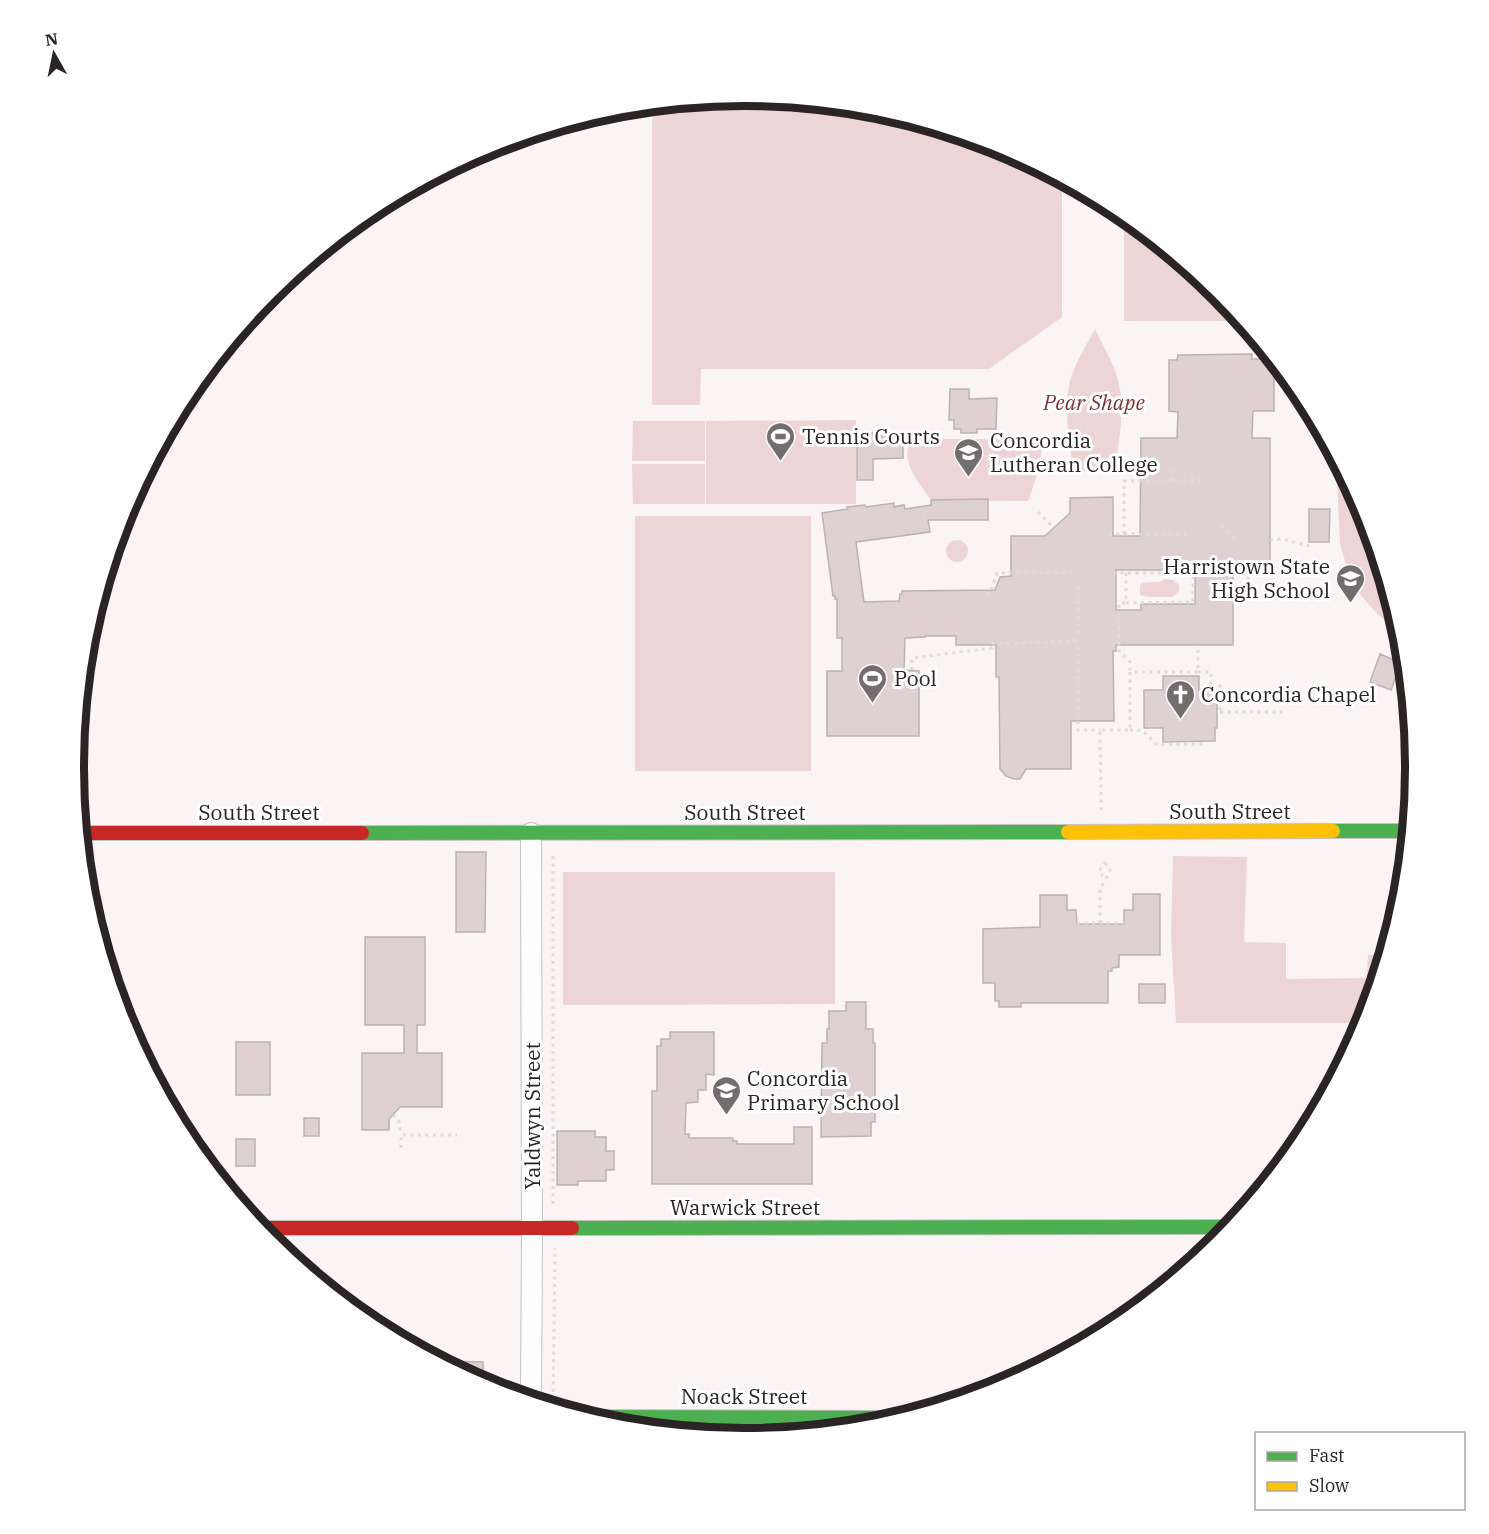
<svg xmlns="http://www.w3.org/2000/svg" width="1489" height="1534" viewBox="0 0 1489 1534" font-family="'IBM Plex Serif',serif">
  <rect width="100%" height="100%" fill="#faf4f4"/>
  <path fill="#ecd5d4" d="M745,96L876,109L1002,147L1062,179V317L989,369H701L700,405H652V121C655,112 659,107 668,104Z
    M1124,214L1219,293L1243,321H1124Z
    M1095,329C1103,346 1114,363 1118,381C1126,410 1118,442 1115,471H1073C1070,442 1063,410 1070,381C1075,363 1086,346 1095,329Z
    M856,420V504H706V421Z
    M633,421H705V461H632Z
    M912,439H1042C1042,462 1036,480 1028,501L931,500C919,483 898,460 912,439Z
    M1336,456L1365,511L1402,634L1378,615L1360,594L1348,571L1340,544Z
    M632,464H705V504H633Z
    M635,516H811V771H635Z
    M946 551a11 11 0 1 1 22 0a11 11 0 1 1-22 0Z
    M1165,579L1173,580L1179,585V591L1172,597H1149L1140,595V586L1141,584C1150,580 1157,585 1165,579Z
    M1173,856L1247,857L1244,942L1286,943V979L1367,978L1368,955H1385L1365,1023H1176L1171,935Z
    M563,872H835V1004L563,1005Z"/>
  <path fill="#dfd1d1" stroke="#b9b3b3" stroke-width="1.5" fill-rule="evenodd" d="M1252,354V359H1274V411H1253L1252,438H1270V569H1233V645H1116V651H1113L1114,721H1071V769H1026L1020,779H1014L1006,776L1000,769L999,677H996V645H956V636H925V637L905,638L904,670L919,671V736H827V671H842V638H837V599H835V596H833L822,513L848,509L847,507L865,505L866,507L894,503V507L904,505L905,509L931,505V500L988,499V520H928L930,532L856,542L864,602L899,601L900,594H902V591L995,590L1000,577L1011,576V536H1045L1070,513V498L1113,497V536H1140L1141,438H1177L1178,412L1169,411V360H1177L1178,355ZM1116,570H1195V604H1141V610H1116Z
    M950,389H969V399L997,398L996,429H977V433H961V429H954V420H949Z
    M857,433H873V436H903V458L873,459V480H857Z
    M1309,509H1330L1329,542H1309Z
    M1380,654L1401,663L1391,690L1370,682Z
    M1163,676H1199V690H1217V728H1215V741L1163,742V728H1144V690H1163Z
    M456,852H486L485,932H456Z
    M1133,894H1160V955H1119V967L1112,968V971H1108V1003H1021V1007H999V1001H995V983H983V929L1040,927V895H1067V910H1076L1077,924H1124V910H1133Z
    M365,937H425V1025H417V1053H442V1107H400L389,1119V1130H362V1053H404V1025H365Z
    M1139,984H1165V1003H1139Z
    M846,1002H866V1029H873V1043H875V1122H871V1136L821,1137L822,1043H827V1029H829V1011H846Z
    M670,1032H714V1075L706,1074V1090H698V1102L686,1103L685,1134H689V1138H733V1141H737V1144H794V1127H812V1184H652V1091H657V1046H661V1039H670Z
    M236,1042H270V1095H236Z
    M304,1118H319V1136H304Z
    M557,1131H595V1137H606V1151H614V1170H606V1181H578V1185H557Z
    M236,1139H255V1166H236Z
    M440,1361L483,1362V1385Z"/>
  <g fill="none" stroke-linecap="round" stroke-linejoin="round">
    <defs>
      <path id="street" d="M531,1400L532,1229L531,833"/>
      <path id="fast" d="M1333,831H1409
        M362,833L1068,832
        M572,1228L1231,1227
        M587,1417L900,1418"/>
      <path id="slow" d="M1068,832L1333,831"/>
      <path id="jam" d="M80,833H362
        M259,1228H572"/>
    </defs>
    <use href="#street" stroke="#c8c2c2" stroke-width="22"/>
    <use href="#fast" stroke="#c8c2c2" stroke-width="16"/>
    <use href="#slow" stroke="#c8c2c2" stroke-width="16"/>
    <use href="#jam" stroke="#c8c2c2" stroke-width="16"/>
    <path stroke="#dddada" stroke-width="3" stroke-dasharray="3 4.5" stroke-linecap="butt" d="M1173,470V481
      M1038,512L1054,528
      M1222,526L1234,538V542
      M1109,534H1188
      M1124,534V481L1200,480
      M1270,540L1282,539L1309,546
      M1234,569L1253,581
      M1113,573H1193L1195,570
      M1126,573V603L1193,602V573
      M1078,586V730H1100
      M987,594H990L997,573H1078
      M1116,641L1119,642V603H1126
      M1119,642V651L1130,662V672
      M1053,643V640H1079
      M912,670V658L992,648V643L1081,642
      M1198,672H1211V690
      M1211,686H1220V712H1217
      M1220,712H1282
      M1130,730H1142L1156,744H1207
      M1101,810L1100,730H1130V672H1198V645
      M553,856V1208
      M1105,863C1112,869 1111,872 1105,879L1099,871Z
      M1077,923H1124
      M1100,923V890L1105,879
      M393,1115L399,1121L401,1135
      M401,1148V1135H457
      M553,1407L555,1248"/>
    <use href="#street" stroke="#fefdfd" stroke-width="20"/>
    <use href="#fast" stroke="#4caf50" stroke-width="14"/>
    <use href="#slow" stroke="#ffc107" stroke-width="14"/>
    <use href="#jam" stroke="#c62828" stroke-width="14"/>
  </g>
  <defs>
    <symbol id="stadium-pin" viewBox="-11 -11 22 30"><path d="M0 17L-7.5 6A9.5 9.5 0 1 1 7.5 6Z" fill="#736d6d" stroke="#fff"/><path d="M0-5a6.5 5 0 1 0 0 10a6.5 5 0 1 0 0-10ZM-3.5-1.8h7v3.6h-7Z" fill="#fff"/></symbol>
    <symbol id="school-pin" viewBox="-11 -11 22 30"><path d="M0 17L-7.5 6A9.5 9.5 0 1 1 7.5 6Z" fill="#736d6d" stroke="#fff"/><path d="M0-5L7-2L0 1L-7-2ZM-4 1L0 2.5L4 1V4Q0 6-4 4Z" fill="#fff"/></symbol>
    <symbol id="church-pin" viewBox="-11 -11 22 30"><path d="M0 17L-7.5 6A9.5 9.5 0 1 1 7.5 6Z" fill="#736d6d" stroke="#fff"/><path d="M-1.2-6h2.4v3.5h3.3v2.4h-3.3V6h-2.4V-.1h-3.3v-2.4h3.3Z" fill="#fff"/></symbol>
  </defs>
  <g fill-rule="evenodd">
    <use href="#stadium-pin" x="764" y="420" width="33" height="45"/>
    <use href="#school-pin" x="952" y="436" width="33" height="45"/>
    <use href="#school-pin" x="1334" y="562" width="33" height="45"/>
    <use href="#stadium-pin" x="856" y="662" width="33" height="45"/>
    <use href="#church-pin" x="1164" y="678" width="33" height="45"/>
    <use href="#school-pin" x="710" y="1074" width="33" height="45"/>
  </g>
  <g text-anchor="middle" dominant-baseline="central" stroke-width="6" stroke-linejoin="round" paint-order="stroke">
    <g font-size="21" font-style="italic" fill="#7a3335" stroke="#fff">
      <text x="1094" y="402">Pear Shape</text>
    </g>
    <g font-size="21" fill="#2a2424" stroke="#fff" text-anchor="start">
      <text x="802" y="436">Tennis Courts</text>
      <text x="990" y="440">Concordia<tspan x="990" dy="24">Lutheran College</tspan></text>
      <text x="1330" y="566" text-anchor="end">Harristown State<tspan x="1330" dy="24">High School</tspan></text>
      <text x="894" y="678">Pool</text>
      <text x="1201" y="694">Concordia Chapel</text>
      <text x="747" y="1078">Concordia<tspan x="747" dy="24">Primary School</tspan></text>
    </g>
    <g font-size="21" fill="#2a2424" stroke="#fff">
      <text x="1230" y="811">South Street</text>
      <text x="259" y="812">South Street</text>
      <text x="745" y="812">South Street</text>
      <text transform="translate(532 1116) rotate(-90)">Yaldwyn Street</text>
      <text x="745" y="1207">Warwick Street</text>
      <text x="744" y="1396">Noack Street</text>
    </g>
  </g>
  <path d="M0 0H1489V1534H0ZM744 106H745A660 660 0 0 1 1405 766V768A660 660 0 0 1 745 1428H744A660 660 0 0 1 84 768V766A660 660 0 0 1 744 106Z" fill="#fff" fill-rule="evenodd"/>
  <path fill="none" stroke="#2a2424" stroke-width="8" d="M744 106H745A660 660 0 0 1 1405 766V768A660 660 0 0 1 745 1428H744A660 660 0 0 1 84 768V766A660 660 0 0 1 744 106Z"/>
  <rect x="1255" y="1432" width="210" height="78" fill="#ffffff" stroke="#aaa7a7" stroke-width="1.5"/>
  <rect x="1267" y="1452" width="30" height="9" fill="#4caf50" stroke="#aaa7a7" stroke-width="1.5"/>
  <text x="1309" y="1462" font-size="18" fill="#2a2424">Fast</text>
  <rect x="1267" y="1482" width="30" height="9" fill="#ffc107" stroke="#aaa7a7" stroke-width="1.5"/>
  <text x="1309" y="1492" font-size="18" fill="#2a2424">Slow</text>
  <g transform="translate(54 54) rotate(351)" stroke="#ffffff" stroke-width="4.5" paint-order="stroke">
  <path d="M0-4.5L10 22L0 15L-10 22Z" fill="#2a2424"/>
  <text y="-9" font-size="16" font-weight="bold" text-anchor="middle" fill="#2a2424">N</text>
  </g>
</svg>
